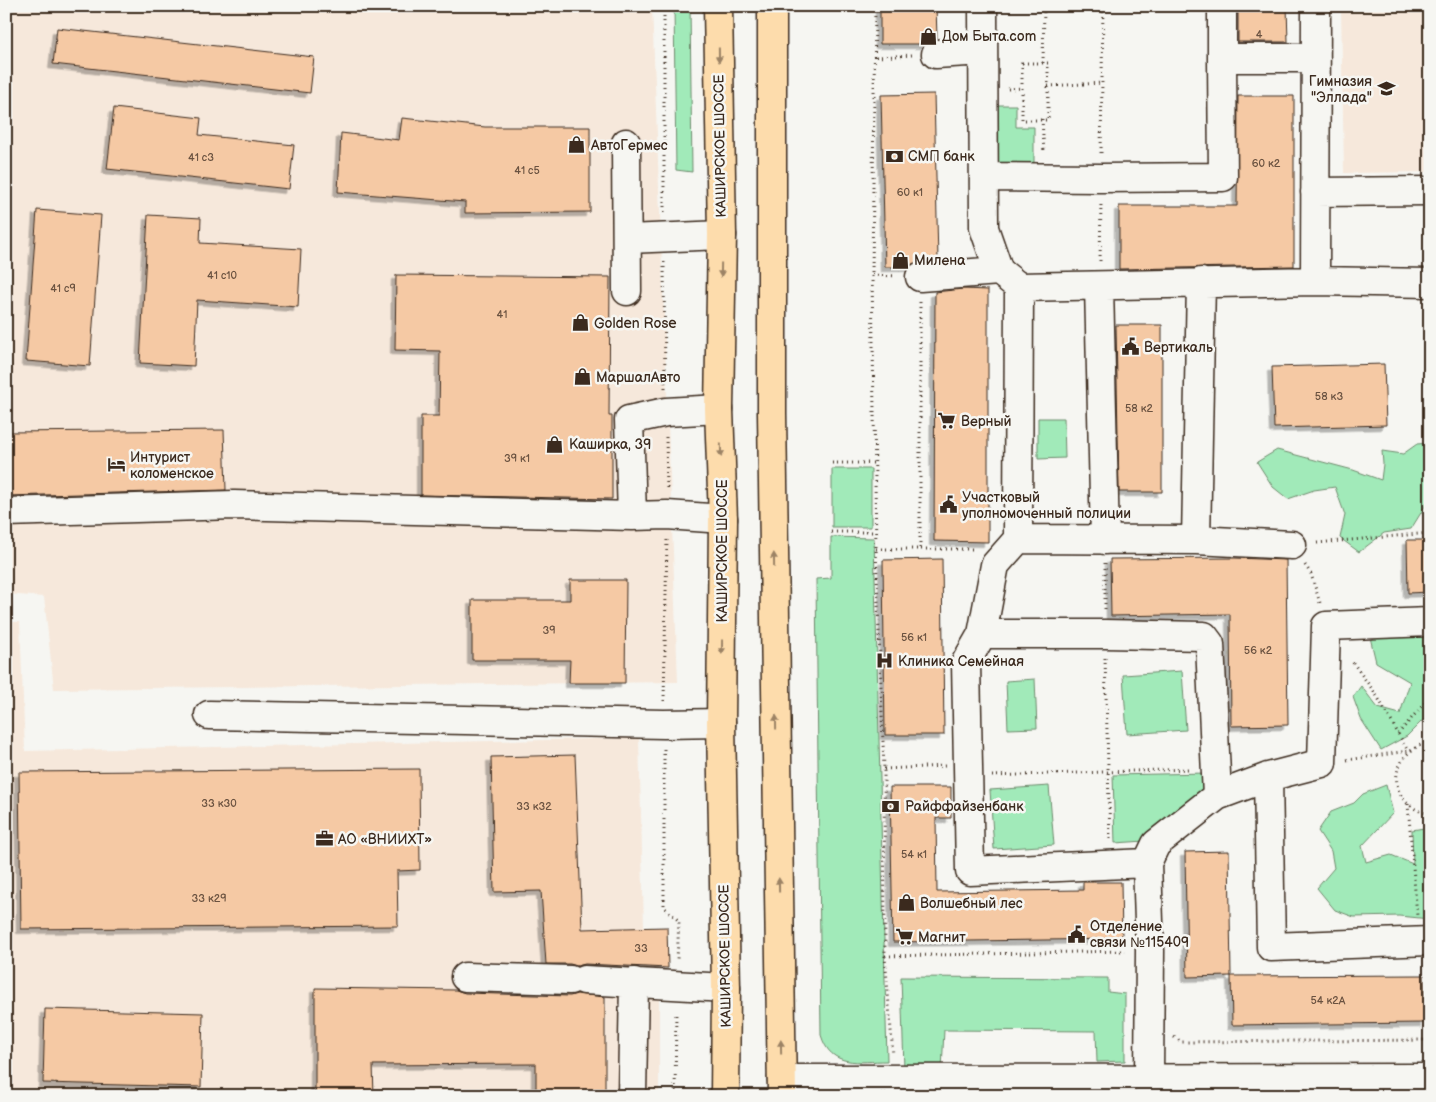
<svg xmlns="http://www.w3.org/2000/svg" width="1436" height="1102" viewBox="0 0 1436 1102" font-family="'Balsamiq Sans',sans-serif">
  <defs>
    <filter id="shadow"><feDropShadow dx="-4.5" dy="4.5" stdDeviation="0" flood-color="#0004"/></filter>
  </defs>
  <rect width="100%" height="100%" fill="#f6f6f2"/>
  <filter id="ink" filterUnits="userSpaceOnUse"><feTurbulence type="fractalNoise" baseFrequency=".02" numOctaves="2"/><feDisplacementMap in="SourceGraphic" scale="10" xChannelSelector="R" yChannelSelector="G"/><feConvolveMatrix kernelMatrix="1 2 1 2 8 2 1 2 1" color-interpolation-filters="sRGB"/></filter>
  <g filter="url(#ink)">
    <path fill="#f6e8db" d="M6,6H652L678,682L54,689L44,597L6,594Z
      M1341,6H1430V172L1344,173Z
      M6,622H20L25,751L639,738L644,927H667L668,968H659V1096H6Z"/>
    <path fill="#a1eab9" stroke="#6e8a6c" d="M674,6H690L692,172L676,170Z
      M995,105H1016V127H1034V168L994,167Z
      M1038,418H1064L1065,458L1038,459Z
      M1430,443V502L1427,503L1411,529L1384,533L1359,552L1340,538L1345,515L1335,487L1314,490L1288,499L1273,487L1257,462L1277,450L1353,470L1381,480L1383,464L1382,451L1403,454L1417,444Z
      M832,469H871V527H832Z
      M831,537L874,538L887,1061C859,1061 831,1069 821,1035L816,579L831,578Z
      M1430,621V713L1407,736L1381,750L1361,719L1353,697L1361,686L1378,708L1400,714L1410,682L1376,662L1369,633Z
      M1182,671L1186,730L1127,734L1123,675Z
      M1035,679L1037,728L1008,729L1006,681Z
      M1207,773V794L1145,841L1115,843L1113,775Z
      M1386,785L1393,813L1362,846L1366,862L1391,855L1413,864L1412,830L1430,827V919L1399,916L1354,917L1335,910L1317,888L1334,868L1331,851L1318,831L1331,812L1354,803L1363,794Z
      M1049,786L1054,845L994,849L990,790Z
      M901,977L1108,978V992L1125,994V1061L1097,1062L1096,1031L944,1030L942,1070L904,1069Z
      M1300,1089L1360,1092L1365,1096H1289Z"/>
    <path fill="#f5c9a4" stroke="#3b2a1e" filter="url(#shadow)" d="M880,6H936L937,38L928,41L925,44H880Z
      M1238,6H1287L1288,42H1238Z
      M57,28L314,57L310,93L53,64Z
      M934,94L938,260L918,262L909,267H885L881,95Z
      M1238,96H1294V266L1119,269V206H1237Z
      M114,108L201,118L199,135L294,145L289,189L107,169Z
      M402,118L485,127H590V212L465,213V202L338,192L341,133L399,140Z
      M37,210L101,215L90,366L26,361Z
      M148,215L201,218L200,243L301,249L298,307L197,300L194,366L140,363Z
      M396,275L610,277L609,416H612V499L421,495V416H439L440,351L395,350Z
      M963,289L988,290V542L934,541L935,292Z
      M1116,325H1162V492H1119Z
      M1384,364L1386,425L1274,428L1272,367Z
      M224,430L226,490L6,496V432Z
      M1407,540H1430V592L1408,593Z
      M1235,558L1286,560L1288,725L1231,726L1230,614L1111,616L1110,559Z
      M942,559L944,735H885L883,560Z
      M570,580H626L625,683H569L570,660H472V600H570Z
      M575,755L582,929L667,927L668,968L585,964L577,966L570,964H546L541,891L494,892L491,757Z
      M419,769L420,870L397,871L398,926L21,929L19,772Z
      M890,787H951V818H936L937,892L1083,890V882H1121L1122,939L893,942Z
      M1229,851L1231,976L1187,977L1185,852Z
      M1424,975L1425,1023L1232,1025L1231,976Z
      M315,988L456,990L465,993L570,996L577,994L605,997V1096H536V1064L373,1065L374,1096H315Z
      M45,1009L203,1013L201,1087L43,1083Z"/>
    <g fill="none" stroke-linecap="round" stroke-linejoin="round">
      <defs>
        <path id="minor" d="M983,6L984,228L999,271L1019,287
          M1222,6V58
          M936,54L983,51
          M626,143L627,291
          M984,177L1101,178L1223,177L1222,58H1316
          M1315,192L1430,191
          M628,239L722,235
          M920,277L999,271
          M1315,281L1430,283
          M1099,286L1105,540
          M719,409L666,412L629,420L632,516L667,515L723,519
          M6,512L234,505L632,516
          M1018,539L1196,540L1201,282
          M1196,540L1292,545
          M982,634H1105L1204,636L1210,644L1217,796L1156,844L1147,863
          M209,715L664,724L721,723
          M1268,777L1271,947L1430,941
          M1217,796L1268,777L1322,763L1326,626L1430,622
          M465,977L570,980
          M584,980L726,988
          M1149,1078L1150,951L1147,863L970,871L966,662L982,634L995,565L1018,539L1019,287L1315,281L1316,6
          M782,1079L1430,1078
          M632,1096L634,982"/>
        <path id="major" d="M718,6L722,235L719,409L723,519L721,723L726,988L725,1096
          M772,6V413L782,1096"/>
      </defs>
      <use href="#minor" stroke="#3b2a1e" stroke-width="31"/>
      <use href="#major" stroke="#3b2a1e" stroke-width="31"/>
      <path stroke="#3b2a1e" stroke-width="3" stroke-dasharray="1 4" stroke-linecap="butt" d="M664,6V213
        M875,6L872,275L876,549L884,769L885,956L893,1055
        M876,57L913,55
        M1022,63H1048V120H1022Z
        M1043,63L1044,6
        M1048,86L1102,83
        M1008,89L1022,88
        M1042,119L1044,152
        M1101,153L1103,6
        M1100,261L1101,202
        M664,262L665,388
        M872,275L897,276
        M920,302V549
        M666,437L667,491
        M832,463H875
        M831,532H876
        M1317,543L1430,533
        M876,549H976
        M1305,565L1311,574L1320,603
        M1105,609V563
        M1105,658L1110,839
        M664,701L667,539
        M1398,734L1430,697
        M1430,742C1385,753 1386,806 1430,814
        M664,749V907L679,921L677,960
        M1347,760L1408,751L1377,696L1351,660
        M884,769L945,766
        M992,776L1190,769
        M1408,804L1417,916
        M885,956L1125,951
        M1428,967L1430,986
        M1174,1037L1182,1042L1430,1040
        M675,1096L676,1011"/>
      <use href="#minor" stroke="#f6f6f2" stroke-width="28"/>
      <use href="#major" stroke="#fddcac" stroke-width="28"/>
    </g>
    <defs><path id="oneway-solid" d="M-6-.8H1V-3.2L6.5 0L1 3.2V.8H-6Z" transform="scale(1.25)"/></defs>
    <g fill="#9c8365">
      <use href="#oneway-solid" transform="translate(719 55) rotate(89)"/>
      <use href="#oneway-solid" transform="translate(721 270) rotate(91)"/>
      <use href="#oneway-solid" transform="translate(721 450) rotate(88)"/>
      <use href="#oneway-solid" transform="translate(774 560) rotate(-91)"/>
      <use href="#oneway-solid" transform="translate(722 647) rotate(91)"/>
      <use href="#oneway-solid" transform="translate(776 722) rotate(-91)"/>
      <use href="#oneway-solid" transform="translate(779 885) rotate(-91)"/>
      <use href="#oneway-solid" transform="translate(781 1047) rotate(-91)"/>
    </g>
  </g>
  <defs>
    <symbol id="shop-bare" viewBox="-9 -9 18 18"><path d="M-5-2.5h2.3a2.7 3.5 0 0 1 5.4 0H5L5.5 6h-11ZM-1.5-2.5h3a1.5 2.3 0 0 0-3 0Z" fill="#3b2a1e" stroke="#f6f6f2" stroke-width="2.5" paint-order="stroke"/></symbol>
    <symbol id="school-bare" viewBox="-9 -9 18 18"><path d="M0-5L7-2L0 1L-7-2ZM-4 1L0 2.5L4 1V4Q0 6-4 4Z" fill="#3b2a1e" stroke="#f6f6f2" stroke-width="2.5" paint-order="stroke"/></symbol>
    <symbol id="bank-bare" viewBox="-9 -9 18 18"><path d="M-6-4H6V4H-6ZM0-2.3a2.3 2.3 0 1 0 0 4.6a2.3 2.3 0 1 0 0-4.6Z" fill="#3b2a1e" stroke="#f6f6f2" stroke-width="2.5" paint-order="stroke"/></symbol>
    <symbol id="civic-bare" viewBox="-9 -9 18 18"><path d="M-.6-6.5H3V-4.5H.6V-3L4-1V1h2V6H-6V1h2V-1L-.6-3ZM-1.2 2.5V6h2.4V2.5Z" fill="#3b2a1e" stroke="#f6f6f2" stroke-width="2.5" paint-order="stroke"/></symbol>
    <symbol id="supermarket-bare" viewBox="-9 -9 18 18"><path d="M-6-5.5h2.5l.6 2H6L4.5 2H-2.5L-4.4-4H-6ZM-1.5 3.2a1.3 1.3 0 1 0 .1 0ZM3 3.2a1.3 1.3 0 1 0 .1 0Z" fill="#3b2a1e" stroke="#f6f6f2" stroke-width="2.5" paint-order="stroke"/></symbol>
    <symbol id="hotel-bare" viewBox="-9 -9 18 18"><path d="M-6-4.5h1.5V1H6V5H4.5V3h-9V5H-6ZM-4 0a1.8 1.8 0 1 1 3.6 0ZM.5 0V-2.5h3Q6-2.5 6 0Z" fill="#3b2a1e" stroke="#f6f6f2" stroke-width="2.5" paint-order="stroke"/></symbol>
    <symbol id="hospital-bare" viewBox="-9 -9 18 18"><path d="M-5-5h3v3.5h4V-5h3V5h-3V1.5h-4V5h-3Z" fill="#3b2a1e" stroke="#f6f6f2" stroke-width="2.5" paint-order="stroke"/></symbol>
    <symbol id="office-bare" viewBox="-9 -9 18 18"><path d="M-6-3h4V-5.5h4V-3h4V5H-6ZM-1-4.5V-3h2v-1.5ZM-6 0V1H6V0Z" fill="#3b2a1e" stroke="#f6f6f2" stroke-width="2.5" paint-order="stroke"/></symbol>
  </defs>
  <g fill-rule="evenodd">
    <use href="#shop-bare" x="916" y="24" width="25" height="25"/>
    <use href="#school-bare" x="1374" y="76" width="25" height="25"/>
    <use href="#shop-bare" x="564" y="132" width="25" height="25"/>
    <use href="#bank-bare" x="882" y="144" width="25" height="25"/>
    <use href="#shop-bare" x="888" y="248" width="25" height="25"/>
    <use href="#shop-bare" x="568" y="310" width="25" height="25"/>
    <use href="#civic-bare" x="1118" y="334" width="25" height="25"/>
    <use href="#shop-bare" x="570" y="364" width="25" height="25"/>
    <use href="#supermarket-bare" x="934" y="408" width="25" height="25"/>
    <use href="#shop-bare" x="542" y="432" width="25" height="25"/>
    <use href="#hotel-bare" x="104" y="452" width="25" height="25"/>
    <use href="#civic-bare" x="936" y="492" width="25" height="25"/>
    <use href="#hospital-bare" x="872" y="648" width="25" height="25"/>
    <use href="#bank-bare" x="878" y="794" width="25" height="25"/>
    <use href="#office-bare" x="312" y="826" width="25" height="25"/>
    <use href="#shop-bare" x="894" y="890" width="25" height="25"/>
    <use href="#civic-bare" x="1064" y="922" width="25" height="25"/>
    <use href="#supermarket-bare" x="892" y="924" width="25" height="25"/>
  </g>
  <g text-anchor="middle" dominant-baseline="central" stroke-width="5" stroke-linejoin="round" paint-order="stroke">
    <g font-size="11" fill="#6a5240">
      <text x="1259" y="34">4</text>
      <text x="201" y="157">41 с3</text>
      <text x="1266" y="163">60 к2</text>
      <text x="527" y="170">41 с5</text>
      <text x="910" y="192">60 к1</text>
      <text x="222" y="275">41 с10</text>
      <text x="63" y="288">41 с9</text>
      <text x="502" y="314">41</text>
      <text x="1329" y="396">58 к3</text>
      <text x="1139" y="408">58 к2</text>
      <text x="517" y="458">39 к1</text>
      <text x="549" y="630">39</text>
      <text x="914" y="637">56 к1</text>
      <text x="1258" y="650">56 к2</text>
      <text x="219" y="803">33 к30</text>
      <text x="534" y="806">33 к32</text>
      <text x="914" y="854">54 к1</text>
      <text x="209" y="898">33 к29</text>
      <text x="641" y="948">33</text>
      <text x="1328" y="1000">54 к2А</text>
    </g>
    <g font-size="14" fill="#3b2a1e" stroke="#f6f6f2" text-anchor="start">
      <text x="942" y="36">Дом Быта.com</text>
      <text x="1372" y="81" text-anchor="end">Гимназия<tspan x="1372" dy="16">"Эллада"</tspan></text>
      <text x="591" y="145">АвтоГермес</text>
      <text x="908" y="156">СМП банк</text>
      <text x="914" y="260">Милена</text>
      <text x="594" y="323">Golden Rose</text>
      <text x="1144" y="347">Вертикаль</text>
      <text x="596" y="377">МаршалАвто</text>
      <text x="961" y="421">Верный</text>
      <text x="569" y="444">Каширка, 39</text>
      <text x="130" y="457">Интурист<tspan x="130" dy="16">коломенское</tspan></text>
      <text x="962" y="497">Участковый<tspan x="962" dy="16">уполномоченный полиции</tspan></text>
      <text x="898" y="661">Клиника Семейная</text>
      <text x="905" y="806">Райффайзенбанк</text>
      <text x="338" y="839">АО «ВНИИХТ»</text>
      <text x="920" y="903">Волшебный лес</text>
      <text x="1090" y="926">Отделение<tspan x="1090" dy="16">связи №115409</tspan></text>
      <text x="918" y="937">Магнит</text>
    </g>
    <g font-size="14" fill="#3b2a1e" stroke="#f6f6f2">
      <text transform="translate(720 146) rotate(-91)">КАШИРСКОЕ ШОССЕ</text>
      <text transform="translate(722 551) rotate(-90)">КАШИРСКОЕ ШОССЕ</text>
      <text transform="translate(725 956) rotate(-91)">КАШИРСКОЕ ШОССЕ</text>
    </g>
  </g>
  <rect width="1436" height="1102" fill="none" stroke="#f6f6f2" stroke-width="25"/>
  <rect x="12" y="12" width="1411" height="1077" fill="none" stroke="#3b2a1e" stroke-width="2" filter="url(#ink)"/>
</svg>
